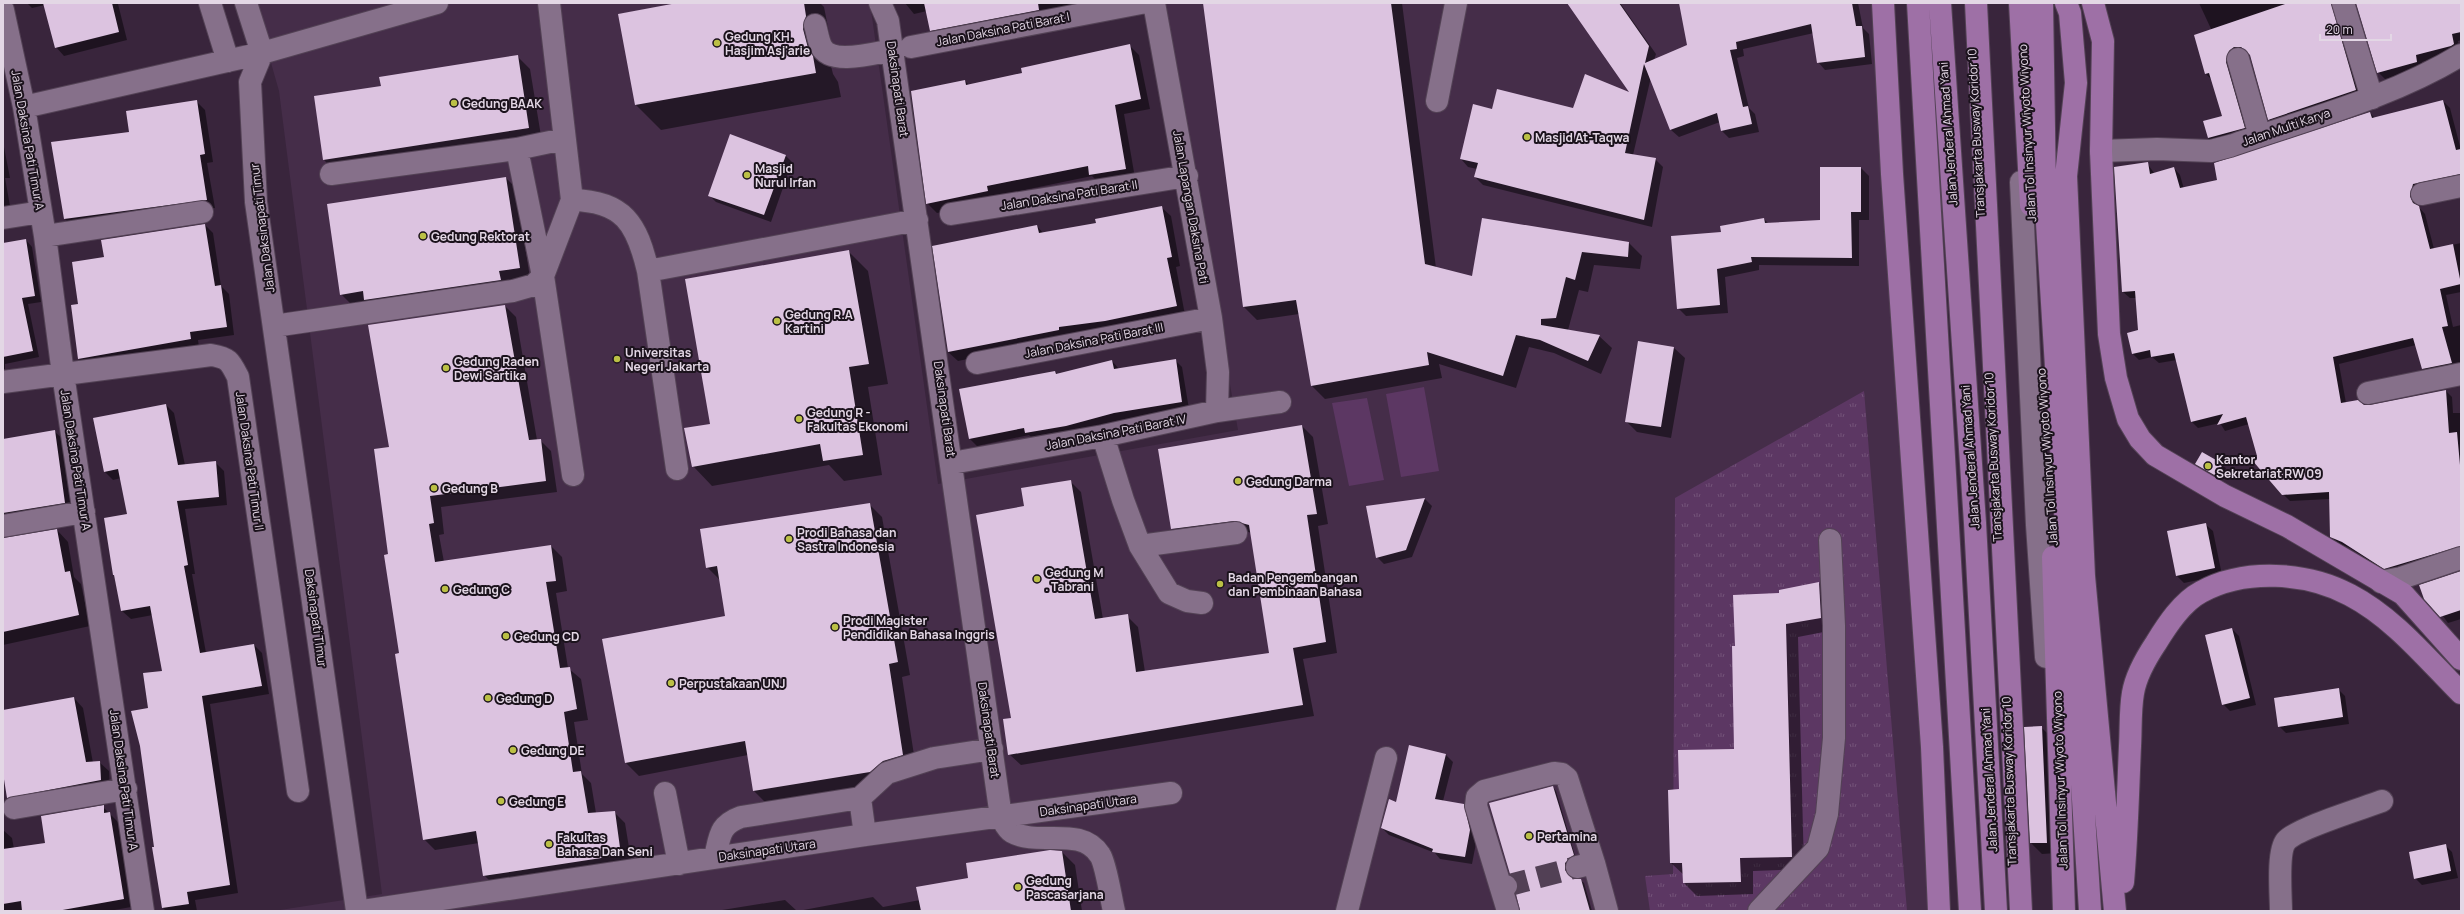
<svg xmlns="http://www.w3.org/2000/svg" width="2464" height="914" viewBox="0 0 2464 914" font-family="Manrope,sans-serif">
  <defs>
    <pattern id="park-tufts" width="24" height="20" patternUnits="userSpaceOnUse"><rect width="24" height="20" fill="#5c3763"/><path d="M3 7l-1-3M5 7V3M7 7l1-3M15 17l-1-3M17 17v-4M19 17l1-3" fill="none" stroke="#735379"/></pattern>
  </defs>
  <rect width="100%" height="100%" fill="#39253c"/>
  <path fill="#452d49" d="M254,3H870L938,484L1238,430L1163,3H1883L1938,911H274L382,894L279,91Z"/>
  <path fill="url(#park-tufts)" d="M1864,391L1907,911H1650L1645,876L1673,874L1675,498Z"/>
  <path fill="#5c3763" d="M1424,387L1439,471L1401,477L1386,394Z
    M1367,398L1384,480L1349,486L1332,403Z"/>
  <path fill="#0007" d="M27,3H120L118,4L127,40L64,56L56,47L45,5L32,8Z
    M683,3H820L824,7L831,42L828,54L833,74L838,82L841,97L661,130L636,105L619,14Z
    M905,3H1094L940,39L931,30L927,11L914,14Z
    M1204,3H1402L1436,268L1472,278L1483,219L1629,243L1642,256L1640,269L1594,265L1588,292L1579,290L1568,330L1599,336L1612,348L1601,374L1554,353L1529,347L1516,388L1439,364L1442,378L1325,399L1312,386L1299,314L1257,320L1244,307Z
    M1568,3H1620L1656,54L1654,60L1688,46L1680,3H1858L1863,28L1869,34L1872,64L1825,70L1818,62L1814,33L1743,49L1744,56L1737,58L1749,108L1755,114L1759,132L1729,138L1722,131L1720,122L1679,137L1671,130L1651,77L1633,155L1655,159L1663,167L1652,227L1483,185L1475,177L1477,169L1468,167L1461,159L1493,110H1573L1632,94Z
    M2199,3H2340L2363,97L2276,126L2269,119L2251,55L2241,54L2251,135L2215,145L2208,138L2223,117L2212,80L2206,74L2196,36L2212,31Z
    M2357,3H2461V40L2458,41L2460,51L2422,62L2424,69L2385,79L2378,72Z
    M1130,46L1139,55L1150,109L1124,114L1135,178L1100,184L1092,176L996,196L997,200L937,213L927,203L965,81L969,85L1024,74Z
    M517,56L530,69L542,142L337,173L324,160L382,87Z
    M2443,101L2450,108L2461,150V181L2420,190L2416,204L2425,214L2434,249L2461,243V292L2446,295L2453,327L2461,325V369L2429,375L2423,369L2416,345L2339,364L2346,403L2371,406L2446,391L2452,397L2453,413H2461V553L2392,575L2350,548L2338,543L2331,536L2330,499L2290,501L2283,494L2258,456L2249,424L2225,431L2220,423L2198,428L2192,422L2177,360L2159,363L2152,357L2139,360L2133,354L2139,331L2136,298H2130L2123,292L2147,163L2154,173L2174,168L2180,175L2184,189L2219,181L2370,113L2375,118Z
    M197,102L205,110L213,162L207,163L215,208L73,227L65,219L130,133Z
    M3,142L10,178H5L10,206L3,207Z
    M785,155L792,162L771,222L716,202L709,195Z
    M1861,168L1869,176V220H1859V266L1759,265V270L1725,277L1728,313L1686,316L1678,308L1722,233L1764,219L1769,224L1821,221Z
    M506,178L516,188L530,278L352,305L341,294Z
    M1161,207L1171,216L1180,266L1176,267L1185,315L958,361L948,352L1037,226L1043,233L1097,224Z
    M205,225L213,233L221,286L229,294L234,335L198,340L199,347L87,367L79,359V305L105,258Z
    M26,240L32,247L41,302L28,304L39,357L5,364V369H3V244Z
    M848,251L868,271L888,384L868,387L882,475L844,481L829,465L712,486L693,466L711,425Z
    M505,306L516,317L537,440H540L551,451L557,492L441,507L444,534L439,535L444,562L551,546L562,557L567,591L556,593L568,668L581,679L588,720L574,722L582,774L591,783L596,813L614,812L625,823L632,866L495,886L484,875L479,843L435,850L424,839L389,555L390,448Z
    M1674,348L1685,358L1671,438L1637,432L1626,421Z
    M1175,360L1182,367L1189,409L1122,420L1074,433L1033,439L1029,435L977,446L970,439L1055,372L1058,375L1112,361L1119,369Z
    M166,405L174,413L185,465L215,462L224,471L227,505L185,509L195,574H192L206,653L254,645L262,653L269,694L210,704L238,893L195,900L197,911H166L163,908L153,848H155L150,709L163,671L153,615L131,619L122,611L114,575L128,515L121,478L113,480L105,472Z
    M1302,426L1313,437L1328,524L1318,526L1337,653L1303,659L1314,716L1021,765L1009,754L1025,507L1070,481L1081,492L1103,619L1127,616L1138,627L1145,672L1270,654L1251,533L1246,531L1183,540L1172,529Z
    M54,431L66,442L75,514L3,532V440Z
    M2202,453L2226,468L2220,479L2196,464Z
    M1425,499L1432,506L1412,557L1384,564L1377,557L1367,507Z
    M869,504L882,517L910,675L902,677L916,768L883,785L767,804L754,791L748,755L639,776L626,763L726,617L720,580L707,567Z
    M2205,524L2213,531L2222,575L2184,583L2177,576Z
    M57,530L68,542L74,577L81,584L90,626L3,645V539Z
    M2461,571V619L2448,623L2421,586Z
    M1819,583L1832,596L1834,630L1798,637L1804,869L1753,871V894L1697,896L1684,883V875L1671,863L1680,790L1735,750L1736,647L1780,594V591Z
    M2232,629L2239,636L2256,705L2230,711L2223,704Z
    M2338,689L2345,696L2349,724L2286,733L2279,726Z
    M74,698L83,708L93,763L99,762L109,771L110,790L18,807L8,797L3,769V711Z
    M2041,727L2052,738L2057,853L2042,854L2031,843Z
    M1410,747L1446,755L1453,762L1443,801L1463,805L1470,812L1477,838L1472,864L1440,859L1435,853L1389,835L1382,828L1396,803Z
    M1553,787L1556,791L1576,859L1568,866V875L1573,880H1580L1584,883L1592,911H1521Z
    M103,807L118,822L131,907L109,911H3V830L12,838L14,849L47,843Z
    M2445,845L2452,852L2458,878L2422,885L2415,878Z
    M1062,852L1075,865L1082,911H798L873,897L883,907L920,900L969,878Z
    M785,900L797,911H716Z"/>
  <path fill="#dcc3e0" d="M43,3H112L119,32L55,48Z
    M677,3H804L806,16L803,29L808,48L813,56L816,73L635,105L618,14Z
    M924,3H1038L1039,10L930,31Z
    M1203,3H1391L1425,264L1472,276L1482,218L1629,242L1628,257L1582,252L1575,280L1566,277L1556,318L1541,319V325L1600,335L1588,361L1540,340L1516,335L1503,376L1427,352L1429,365L1311,386L1296,300L1243,307Z
    M1567,3H1619L1649,46L1645,63L1687,45L1679,3H1852L1856,26H1862L1865,57L1817,63L1811,24L1736,42L1737,49L1730,50L1743,107L1748,106L1752,124L1721,131L1717,113L1670,130L1644,64L1625,153L1656,158L1644,220L1474,177L1478,163L1460,159L1473,104L1492,109L1497,89L1573,108L1585,74L1629,92Z
    M2288,3H2331L2356,90L2268,120L2250,55L2241,47H2234L2229,51L2226,62L2245,128L2208,138L2203,121L2222,116L2209,73L2205,74L2194,35Z
    M2356,3H2461V32L2452,34L2454,44L2451,46L2416,55L2417,62L2377,73Z
    M1130,44L1141,99L1115,105L1126,169L1089,175L1088,166L987,186L988,191L926,204L911,91L965,80L966,85L1022,73L1021,68Z
    M518,55L529,128L323,160L314,96L381,86L379,77Z
    M197,100L205,154L200,155L207,200L64,219L51,142L129,132L126,111Z
    M2443,100L2456,150L2461,149V174L2413,184L2410,196L2413,203L2419,206L2430,249L2453,244L2461,284L2440,289L2448,326L2442,327L2452,363L2422,369L2413,338L2333,357L2341,403L2358,400L2364,405H2370L2446,390L2449,433L2457,432L2461,476V546L2384,569L2342,542L2330,537L2329,492L2282,495L2252,460L2257,456L2246,417L2217,425L2223,414L2191,422L2174,353L2151,357L2150,350L2132,354L2127,333L2138,330L2135,291L2122,292L2114,167L2148,162L2150,174L2174,167L2180,188L2217,180L2214,163L2370,112L2372,118Z
    M730,134L786,155L764,215L708,196Z
    M1820,167H1861V212H1851L1852,258L1751,257L1752,262L1717,269L1720,305L1677,309L1671,236L1721,232L1720,226L1764,218L1765,223L1820,220Z
    M506,177L520,268L499,271L501,280L364,300L363,291L340,295L327,204Z
    M1162,206L1172,257L1167,258L1177,306L1105,321L1059,327V330L948,352L932,246L1037,225L1039,233L1096,223L1095,219Z
    M205,224L215,286L221,285L227,327L190,332L191,339L78,359L71,305L78,304L72,262L104,257L101,240Z
    M26,239L35,296L22,298L33,351L3,357V243Z
    M849,250L869,364L849,367L863,455L823,461L820,444L692,467L684,428L710,424L685,279Z
    M505,305L529,440L541,439L546,481L430,496L434,523L429,524L435,562L551,545L556,581L546,582L560,668L570,667L577,709L564,712L573,772L581,771L588,813L615,811L621,855L483,876L476,831L423,840L395,654L399,653L384,555L388,554L374,449L389,447L368,325Z
    M1638,341L1674,347L1661,427L1625,422Z
    M1176,359L1182,402L1114,413L1066,426L1025,433L1024,428L969,439L959,389L1055,371L1056,374L1112,360L1114,369Z
    M166,404L178,465L216,461L219,497L177,501L188,565L184,566L200,653L254,644L262,686L202,696L230,885L187,892L189,904L162,908L152,847H154L140,746L131,711L148,708L143,673L162,671L150,606L121,611L114,575H113L104,518L127,514L118,469L104,472L93,418Z
    M1302,425L1317,514L1307,515L1326,642L1293,648L1303,705L1008,755L1003,719L1011,718L976,515L1024,506L1021,488L1071,480L1095,619L1128,614L1136,672L1269,653L1249,525L1234,521L1171,529L1158,449Z
    M55,430L65,503L3,513V439Z
    M2202,452L2223,464L2216,476L2195,464Z
    M1425,498L1406,550L1376,558L1366,506Z
    M870,503L898,662L889,664L903,755L883,761L870,772L753,791L745,741L625,763L602,639L725,616L717,566L706,568L700,529Z
    M2206,523L2215,568L2176,576L2167,531Z
    M57,529L65,572L70,571L79,615L3,632V538Z
    M2461,571V610L2440,617L2424,599L2419,585Z
    M1819,582L1821,618L1786,624L1792,857L1740,858L1741,882L1683,883L1682,863H1670L1668,790L1679,789L1678,750L1734,749L1732,646H1735L1733,595L1779,593V590Z
    M2232,628L2250,698L2222,705L2205,635Z
    M2339,688L2343,717L2278,727L2274,698Z
    M74,697L86,762L100,761L101,780L7,798L3,773V710Z
    M2042,726L2047,843H2030L2024,727Z
    M1409,745L1446,754L1435,799L1464,804L1470,830L1465,857L1432,852L1433,849L1381,828L1389,799L1396,802Z
    M1553,786L1574,855L1565,863V870L1573,879H1581L1590,911H1520L1516,894L1518,882L1510,874L1489,803Z
    M104,805V813L110,812L124,899L57,911H22L21,901L3,904V849L45,843L41,816Z
    M2446,844L2451,871L2414,879L2409,852Z
    M1050,850L1062,851L1071,911H921L916,887L968,878L966,863Z"/>
  <g fill="none" stroke-linecap="round" stroke-linejoin="round">
    <path stroke="#524055" stroke-width="22" stroke-dasharray="22 11" stroke-linecap="butt" d="M1506,886L1577,867"/>
    <defs>
      <path id="minor" d="M210,3L228,61
        M246,3L262,53
        M880,3L888,21L892,50L1001,817C1004,822 1007,829 1012,832C1038,847 1081,825 1100,855C1106,864 1111,899 1114,911
        M1154,3L1211,318L1218,372L1217,411
        M2343,3L2372,98
        M3,10L24,107L45,236L63,374L143,911
        M815,25C817,31 818,40 821,46C830,66 875,53 892,50
        M911,47L1141,3
        M262,53L250,82L256,202L357,911
        M2238,59L2260,136
        M1437,101L1456,3
        M24,107L262,53L437,3
        M517,149L543,276L573,475
        M2101,151L2157,149L2211,151L2230,146C2308,119 2390,98 2461,55
        M331,174L517,149L564,139
        M2021,182L2037,525L2046,657
        M2422,194L2461,186
        M572,200C624,201 637,224 648,271L917,220
        M951,214L1187,176
        M3,218L41,212
        M45,236L202,212
        M648,271L677,469
        M274,326L513,291L534,285L543,276L572,200L549,3
        M977,363L1211,318
        M3,382L211,355C229,358 230,361 238,377L298,791
        M2368,393L2461,374
        M1103,436L1123,500L1140,546L1169,593L1187,601L1202,603
        M952,463L1103,436L1217,411L1280,402
        M3,526L84,512
        M1140,546L1236,533
        M2381,582L2401,578L2461,558
        M665,793L679,864
        M860,798L887,773L934,758L992,749
        M14,808L126,789
        M715,857C720,836 719,825 741,817L860,798L865,835
        M1577,867L1594,863L1607,911
        M1506,886L1501,888L1508,911
        M1501,888L1476,806L1477,797L1484,791L1554,773L1562,774L1567,778L1594,863
        M363,911L865,835L1171,793
        M1347,911L1386,758
        M1759,911L1818,848L1827,814L1834,738V626L1830,540
        M2281,911C2281,896 2277,852 2286,841C2297,828 2364,808 2382,801"/>
      <path id="highway" d="M1883,3L1892,174L1932,747L1939,911
        M1918,3L1970,911
        M1940,3L1975,523L1996,911
        M1976,3L2021,911
        M2020,3L2031,205
        M2042,3L2045,191L2090,911
        M2066,3L2070,13L2076,83L2066,176L2084,576L2115,911
        M2093,3L2103,41L2101,151L2109,334L2116,378L2128,419L2140,439L2155,455L2225,496L2287,526L2403,594L2461,659
        M2053,557L2064,911
        M2123,882C2127,837 2128,791 2130,746C2131,729 2130,710 2133,693C2136,675 2146,658 2156,643C2167,625 2182,602 2201,592C2245,568 2307,572 2350,595C2394,618 2427,659 2461,693"/>
    </defs>
    <use href="#minor" stroke="#534255" stroke-width="24"/>
    <use href="#highway" stroke="#534255" stroke-width="24"/>
    <use href="#minor" stroke="#86708a" stroke-width="22"/>
    <use href="#highway" stroke="#9e70a6" stroke-width="22"/>
  </g>
  <g fill="#bbc045" stroke="#1b121c" stroke-width="1.5">
    <circle cx="717" cy="43" r="4"/>
    <circle cx="454" cy="103" r="4"/>
    <circle cx="1527" cy="137" r="4"/>
    <circle cx="747" cy="175" r="4"/>
    <circle cx="423" cy="236" r="4"/>
    <circle cx="777" cy="321" r="4"/>
    <circle cx="617" cy="359" r="4"/>
    <circle cx="446" cy="368" r="4"/>
    <circle cx="799" cy="419" r="4"/>
    <circle cx="2208" cy="466" r="4"/>
    <circle cx="1238" cy="481" r="4"/>
    <circle cx="434" cy="488" r="4"/>
    <circle cx="789" cy="539" r="4"/>
    <circle cx="1037" cy="579" r="4"/>
    <circle cx="1220" cy="584" r="4"/>
    <circle cx="445" cy="589" r="4"/>
    <circle cx="835" cy="627" r="4"/>
    <circle cx="506" cy="636" r="4"/>
    <circle cx="671" cy="683" r="4"/>
    <circle cx="488" cy="698" r="4"/>
    <circle cx="513" cy="750" r="4"/>
    <circle cx="501" cy="801" r="4"/>
    <circle cx="1529" cy="836" r="4"/>
    <circle cx="549" cy="844" r="4"/>
    <circle cx="1018" cy="887" r="4"/>
  </g>
  <g text-anchor="middle" dominant-baseline="central" stroke-width="4" stroke-linejoin="round" paint-order="stroke">
    <g font-size="12" fill="#e3d7e5" stroke="#1b121c">
      <text transform="translate(1003 29) rotate(-11)">Jalan Daksina Pati Barat I</text>
      <text transform="translate(898 89) rotate(82)">Daksinapati Barat</text>
      <text transform="translate(2286 127) rotate(-19)">Jalan Multi Karya</text>
      <text transform="translate(1976 133) rotate(-93)">Transjakarta Busway Koridor 10</text>
      <text transform="translate(2027 133) rotate(-93)">Jalan Tol Insinyur Wiyoto Wiyono</text>
      <text transform="translate(1948 134) rotate(-94)">Jalan Jenderal Ahmad Yani</text>
      <text transform="translate(28 140) rotate(80)">Jalan Daksina Pati Timur A</text>
      <text transform="translate(1069 195) rotate(-9)">Jalan Daksina Pati Barat II</text>
      <text transform="translate(1191 207) rotate(80)">Jalan Lapangan Daksina Pati</text>
      <text transform="translate(262 228) rotate(-97)">Jalan Daksinapati Timur</text>
      <text transform="translate(1094 340) rotate(-11)">Jalan Daksina Pati Barat III</text>
      <text transform="translate(945 409) rotate(82)">Daksinapati Barat</text>
      <text transform="translate(1116 432) rotate(-11)">Jalan Daksina Pati Barat IV</text>
      <text transform="translate(1970 457) rotate(-94)">Jalan Jenderal Ahmad Yani</text>
      <text transform="translate(1993 457) rotate(-93)">Transjakarta Busway Koridor 10</text>
      <text transform="translate(2047 457) rotate(-94)">Jalan Tol Insinyur Wiyoto Wiyono</text>
      <text transform="translate(76 460) rotate(81)">Jalan Daksina Pati Timur A</text>
      <text transform="translate(250 461) rotate(82)">Jalan Daksina Pati Timur II</text>
      <text transform="translate(316 618) rotate(82)">Daksinapati TImur</text>
      <text transform="translate(989 730) rotate(82)">Daksinapati Barat</text>
      <text transform="translate(124 780) rotate(82)">Jalan Daksina Pati Timur A</text>
      <text transform="translate(1989 780) rotate(-93)">Jalan Jenderal Ahmad Yani</text>
      <text transform="translate(2060 780) rotate(-92)">Jalan Tol Insinyur Wiyoto Wiyono</text>
      <text transform="translate(2009 781) rotate(-92)">Transjakarta Busway Koridor 10</text>
      <text transform="translate(1088 805) rotate(-8)">Daksinapati Utara</text>
      <text transform="translate(767 850) rotate(-8)">Daksinapati Utara</text>
    </g>
    <g font-size="12" font-weight="bold" fill="#e3d7e5" stroke="#1b121c" text-anchor="start">
      <text x="725" y="36">Gedung KH.<tspan x="725" dy="14">Hasjim Asj'arie</tspan></text>
      <text x="462" y="103">Gedung BAAK</text>
      <text x="1535" y="137">Masjid At-Taqwa</text>
      <text x="755" y="168">Masjid<tspan x="755" dy="14">Nurul Irfan</tspan></text>
      <text x="431" y="236">Gedung Rektorat</text>
      <text x="785" y="314">Gedung R.A<tspan x="785" dy="14">Kartini</tspan></text>
      <text x="625" y="352">Universitas<tspan x="625" dy="14">Negeri Jakarta</tspan></text>
      <text x="454" y="361">Gedung Raden<tspan x="454" dy="14">Dewi Sartika</tspan></text>
      <text x="807" y="412">Gedung R -<tspan x="807" dy="14">Fakultas Ekonomi</tspan></text>
      <text x="2216" y="459">Kantor<tspan x="2216" dy="14">Sekretariat RW 09</tspan></text>
      <text x="1246" y="481">Gedung Darma</text>
      <text x="442" y="488">Gedung B</text>
      <text x="797" y="532">Prodi Bahasa dan<tspan x="797" dy="14">Sastra Indonesia</tspan></text>
      <text x="1045" y="572">Gedung M<tspan x="1045" dy="14">. Tabrani</tspan></text>
      <text x="1228" y="577">Badan Pengembangan<tspan x="1228" dy="14">dan Pembinaan Bahasa</tspan></text>
      <text x="453" y="589">Gedung C</text>
      <text x="843" y="620">Prodi Magister<tspan x="843" dy="14">Pendidikan Bahasa Inggris</tspan></text>
      <text x="514" y="636">Gedung CD</text>
      <text x="679" y="683">Perpustakaan UNJ</text>
      <text x="496" y="698">Gedung D</text>
      <text x="521" y="750">Gedung DE</text>
      <text x="509" y="801">Gedung E</text>
      <text x="1537" y="836">Pertamina</text>
      <text x="557" y="837">Fakultas<tspan x="557" dy="14">Bahasa Dan Seni</tspan></text>
      <text x="1026" y="880">Gedung<tspan x="1026" dy="14">Pascasarjana</tspan></text>
    </g>
  </g>
  <rect width="2464" height="914" fill="none" stroke="#e3d7e5" stroke-width="8"/>
  <path d="M2320 34v6h71v-6" fill="none" stroke="#e3d7e5" stroke-width="2"/>
  <text x="2326" y="34" font-size="12" fill="#e3d7e5" stroke="#1b121c" stroke-width="3" paint-order="stroke">20 m</text>
</svg>
